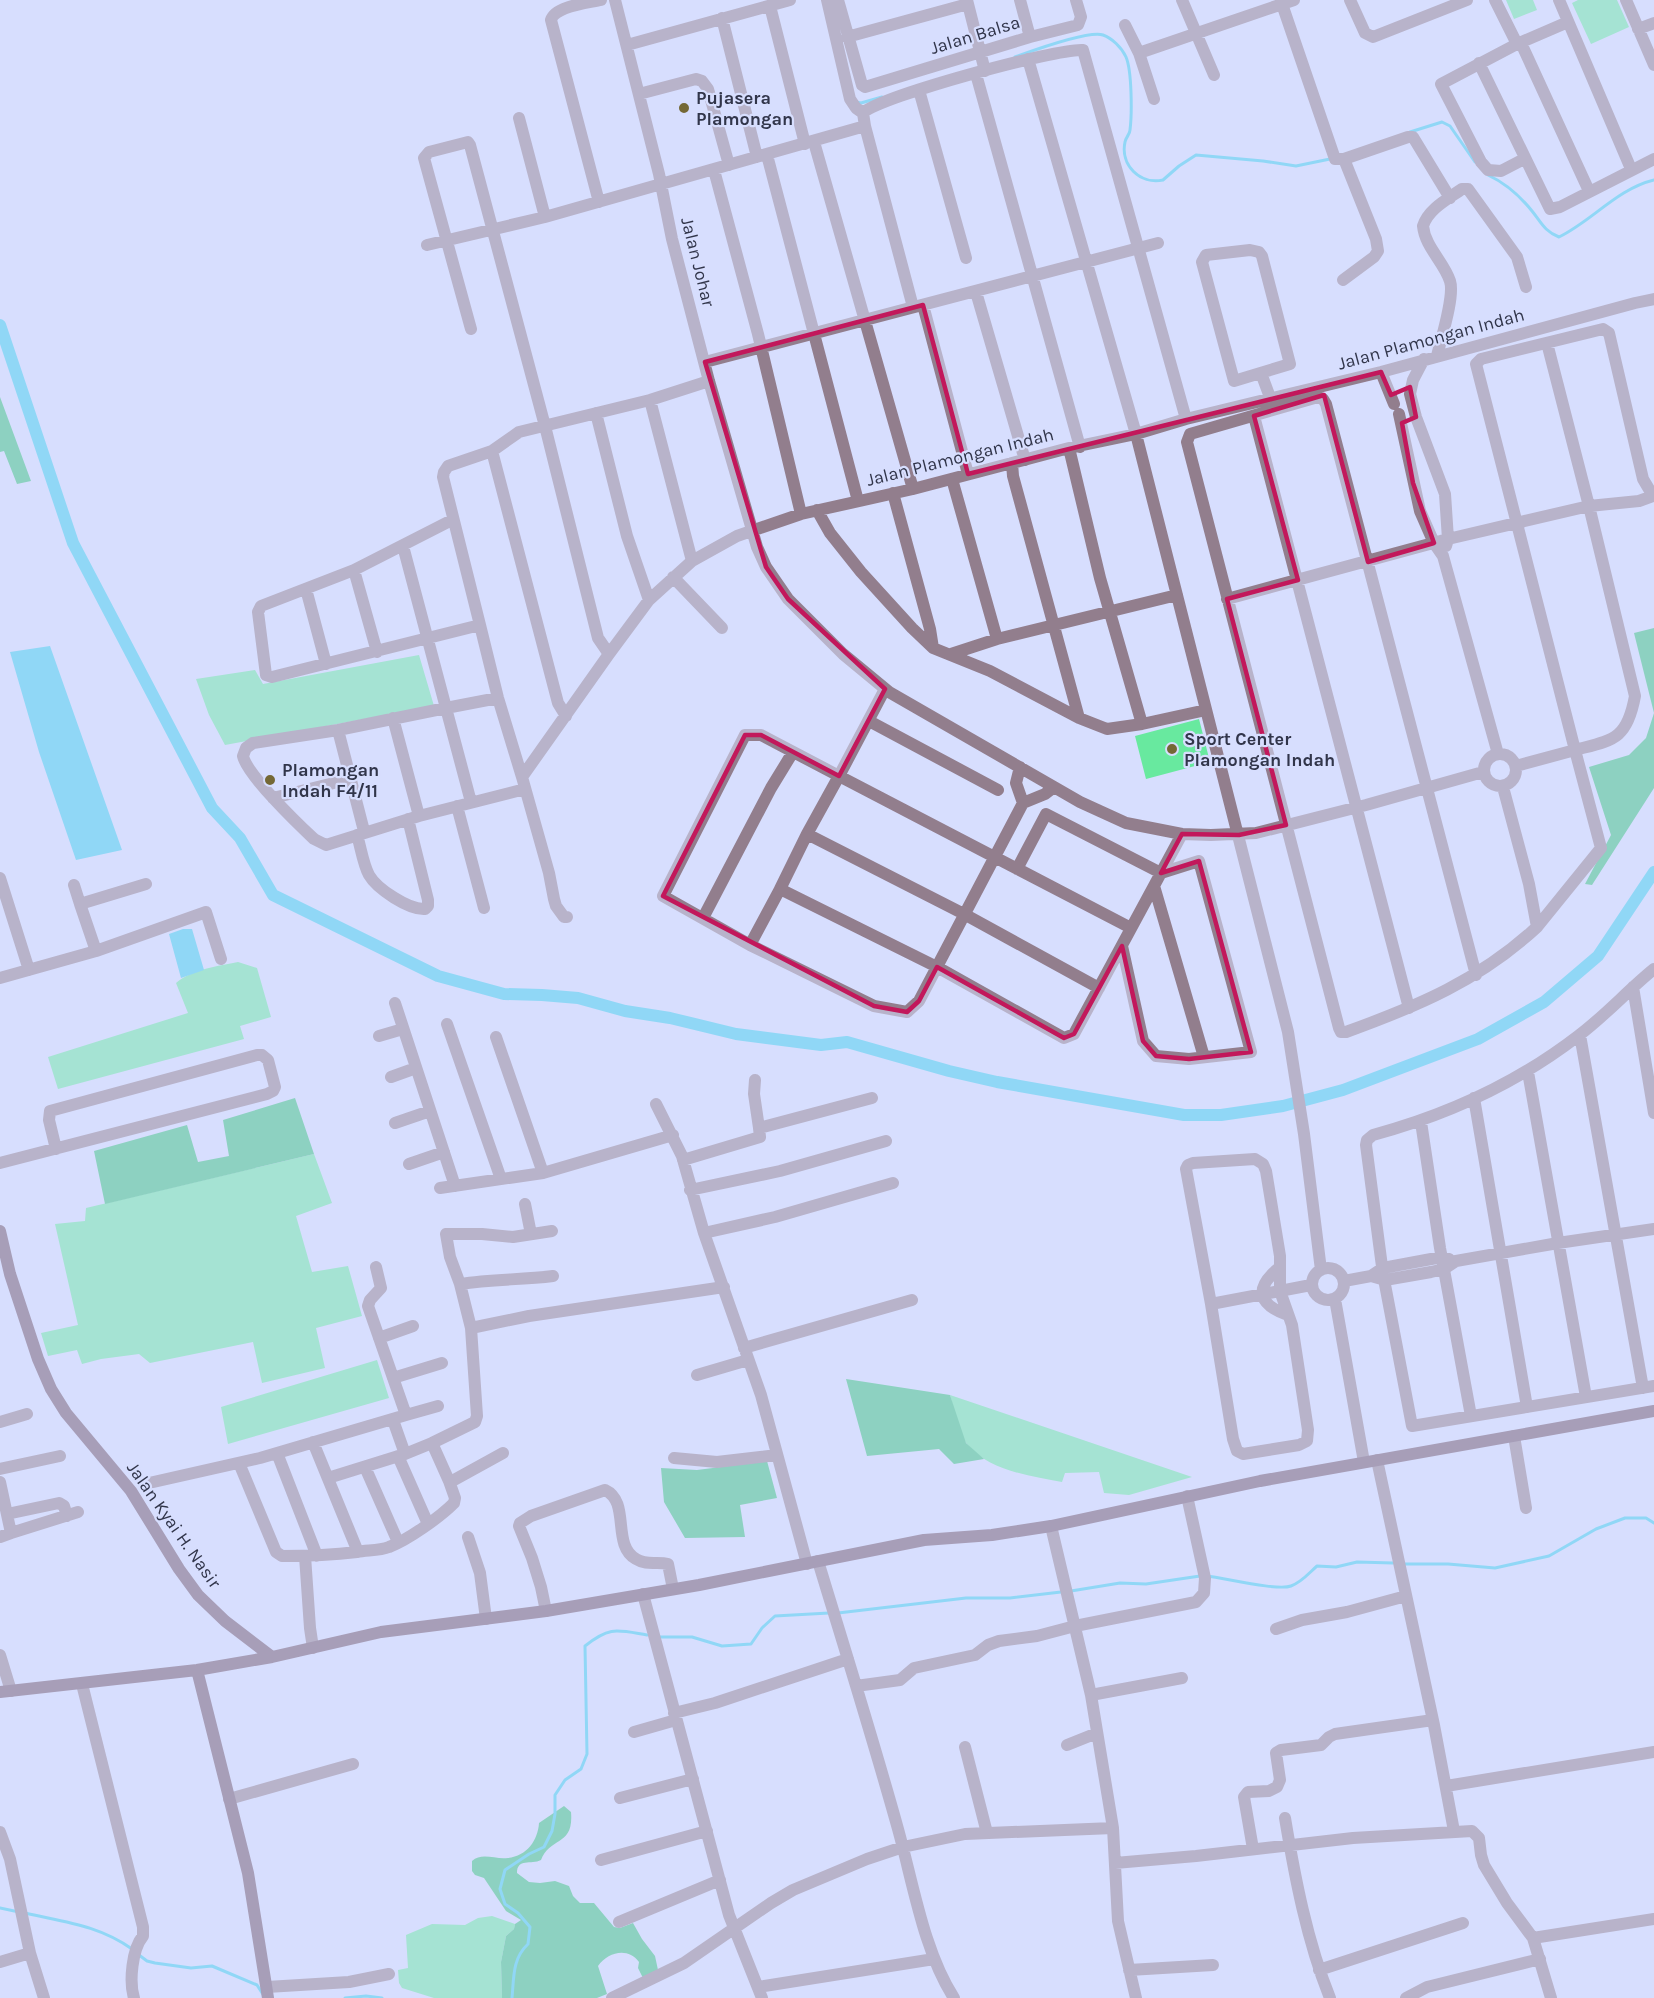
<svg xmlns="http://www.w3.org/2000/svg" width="1654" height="1998" viewBox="0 0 1654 1998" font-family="Karla,sans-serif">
  <rect width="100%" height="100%" fill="#d7defe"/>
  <path fill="#68e99f" d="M1506,0H1533L1537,10L1514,19Z
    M1578,0H1617L1629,27L1591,44L1572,3Z
    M419,655L434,706L225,745L209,715L196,679L255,670L263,684Z
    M1199,719L1210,762L1146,779L1135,736Z
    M238,962L257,968L271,1017L240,1026L244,1039L58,1089L48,1057L188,1013L176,983C192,969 219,966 238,962Z
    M314,1154L332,1203L296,1216L312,1272L348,1266L362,1316L316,1328L325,1368L262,1383L253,1342L150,1363L139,1354L101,1359L82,1364L77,1350L48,1356L41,1333L78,1325L55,1224L85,1221L86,1208Z
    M377,1360L389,1398L228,1444L221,1407Z
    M950,1395L1192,1477L1129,1495L1104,1493L1099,1472L1065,1473L1062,1482C1031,1476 989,1471 967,1444C959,1435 954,1408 950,1395Z
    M492,1916L515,1924L514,1929L506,1936L501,1962L502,1998H434L402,1988L399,1983L398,1970L408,1968L406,1935L432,1924L465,1925L478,1918Z"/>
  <path fill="#34c178" d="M0,397L31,481L17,484L4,451L0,452Z
    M1654,628V788L1592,885L1585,884L1611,835L1589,767L1629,755L1646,738L1654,713L1634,633Z
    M295,1098L314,1154L105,1204L94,1151L187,1125L198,1162L229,1156L223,1120Z
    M846,1379L950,1395L966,1443L984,1459L954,1464L939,1449L867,1456Z
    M767,1461L777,1498L740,1505L745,1537L685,1538L664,1502L661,1468L697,1470Z
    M564,1806L571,1812C574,1847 550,1836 541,1860C531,1865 517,1858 517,1873L529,1882L540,1883L555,1881L569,1886L573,1896L580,1903H594L614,1927L620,1928L633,1923L642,1939L655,1956L658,1970L643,1978L638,1968L639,1962C628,1947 608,1952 598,1966L607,1994L597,1998H502L501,1962L506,1936L514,1929L515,1924L521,1920L506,1911L484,1878L475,1875L472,1871V1861C482,1852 496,1860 508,1858C527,1856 538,1840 539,1823Z"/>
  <path fill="#3bceee" d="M50,646L122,850L76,860L39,752L10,652Z
    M183,929H192L204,970L181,978L169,934Z"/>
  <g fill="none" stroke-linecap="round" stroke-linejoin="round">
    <path stroke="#3bceee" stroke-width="3" d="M1015,57C1032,51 1088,30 1103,35C1112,38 1122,48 1126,57C1132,71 1132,114 1130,130C1130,134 1126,137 1125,142C1120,165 1140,185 1163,180L1179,166L1196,155L1263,161L1296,166L1330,159
      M856,102L861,103L882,97
      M1410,132L1442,122L1450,126L1475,162
      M1488,175C1505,183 1520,196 1532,211C1541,222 1544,231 1559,237C1592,221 1617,189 1654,180
      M1404,1564H1448L1495,1568L1549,1556L1596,1529L1625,1518H1646L1654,1523
      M1207,1576C1225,1578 1277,1591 1291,1586C1302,1582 1309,1573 1317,1566L1336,1567L1357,1562L1393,1563
      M1071,1591L1120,1583L1146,1584L1200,1576
      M838,1613L966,1598H1010L1061,1592
      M657,1637H692L722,1646L751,1644L762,1628L775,1616L829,1613
      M0,1908L19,1912
      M25,1913C64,1922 98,1925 132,1949
      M139,1955L147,1961L155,1963L191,1968L212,1966L257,1985L264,1996
      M345,1998L366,1996L382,1998
      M512,1998C514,1978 512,1959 528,1944L530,1927L518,1913L505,1904L500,1889L505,1870L529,1854L544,1847L552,1831L555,1814V1795L565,1780L581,1769L587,1754L585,1646C610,1626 617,1630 647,1635"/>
    <path stroke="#3bceee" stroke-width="12" d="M0,325L73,543L212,808L240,838L273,895L438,976L504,994L542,995L578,998L625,1011L670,1018L736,1034L821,1045L847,1042L949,1071L997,1082L1184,1115H1221L1283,1106L1343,1090L1478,1039L1544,1002L1598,956L1654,872"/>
    <path stroke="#927e8d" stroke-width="12" d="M615,0L659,174L672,239L709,381L757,547L766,567L788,599L843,654L889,692L1080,802L1126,823L1182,834L1211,835L1256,833L1366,805L1483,772
      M827,0L850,99L856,108L863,113
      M838,0L862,85L865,87L1030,37L1078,25L1081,17L1076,0
      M967,0L985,71
      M1020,0L1030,37
      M1182,0L1214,75
      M1350,0L1365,33L1373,37L1467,0
      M1495,0L1517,44
      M1559,0L1631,169
      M1626,0L1654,65
      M1282,4L1335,159H1344L1408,137H1413L1450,198
      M770,6L805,144
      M722,18L757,157
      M1125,25L1139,53L1154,99
      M1638,29L1654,23
      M847,37L968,4
      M1521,43L1589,191
      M627,45L790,0
      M1139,53L1294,0
      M1028,59L1136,434L1288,1032L1304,1134L1321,1270
      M1479,63L1550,209L1560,207L1654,159
      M976,74L1080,447
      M919,90L966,258
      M639,94L696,79L702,81L708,89L729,165
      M519,118L545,217
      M814,142L913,489
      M767,155L858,501
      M1524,159L1501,171L1488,170L1481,162L1441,84L1517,44L1568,22
      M714,170L758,334L801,514
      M599,202L551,20C555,6 588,3 601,0
      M427,245L545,217L865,126
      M1250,250L1259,252L1262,256L1290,364L1234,381L1202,262L1206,255Z
      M1343,280L1374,257L1378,251L1376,239L1344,159
      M976,292L1025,460
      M923,305L968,474
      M913,307L865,126L863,113C881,96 1057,48 1083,50L1186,419
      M471,329L424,158L429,152L468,142L470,145L545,426L598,638L609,654
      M1437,356C1441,339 1455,296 1450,281C1444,262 1425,247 1423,226C1428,209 1448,199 1462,189H1468L1517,257L1526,287
      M1424,359L1413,380L1410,394L1416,417L1445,494L1448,539L1446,546
      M705,362L1158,243
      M1381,372L1394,404
      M1261,373L1271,400
      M650,400L692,561
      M596,413L627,536L649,600
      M1399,414L1420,511L1434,543L1443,556L1498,754
      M1254,416L1409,1008
      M1069,448L1100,578L1142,724
      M492,451L558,703L566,716
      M1012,463L1013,476L1079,718
      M952,479L997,639
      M893,493L930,629L933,648
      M817,510L830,533L861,572L912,628L933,648L990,671L1079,718L1107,729L1142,724L1206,710
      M452,520L354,570L261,606L258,612L266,675L272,677L480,625L443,477L444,472L448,466L492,451L519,432L650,400L709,381
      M403,546L446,708L498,698
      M354,570L377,652
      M673,577L722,628
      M306,589L326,664
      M1227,599L1448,539L1589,506L1547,343
      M480,625L498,698L522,777
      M951,654L997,639L1177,595
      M885,689L839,776L761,735H745L663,896L750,945L874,1006L907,1012L919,1001L1023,803L1016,783L1020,767
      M393,718L419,816
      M869,721L998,790
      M338,730L364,831
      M1484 770a16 16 0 1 1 32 0a16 16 0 1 1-32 0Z
      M1516,766L1575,750L1476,364L1481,359L1603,329L1609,333L1643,479L1653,496L1639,501L1589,506L1635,696C1627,740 1613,740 1575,750L1601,848L1537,927
      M273,798L350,779
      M471,802L446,708L338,730L253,743L246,748L243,756C247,775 298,824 314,839L326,845L419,816L525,789
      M1023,803L1045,794L1054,787
      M457,806L484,908
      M807,834L780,889L937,967L1064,1038L1074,1034L1182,834
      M357,835C361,848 363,864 369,875C377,889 409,910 425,909L428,906V900L408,819
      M1017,869L1046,814L1161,873L1199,861L1251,1052L1189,1059L1156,1056L1143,1041L1122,946
      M0,878L29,970
      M74,885L80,904
      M1154,886L1204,1057
      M567,917H564L556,906L554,899L549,873L522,777L609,654L649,600L692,561L737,536L801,514L913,489L1069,448L1136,434L1186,419L1381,372L1635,303L1654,299
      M703,918L771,788L793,752
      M750,945L780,889
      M96,951L80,904L146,884
      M1654,969C1628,990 1605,1016 1578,1036C1517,1083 1447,1115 1373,1135L1367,1140L1366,1145L1383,1274L1412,1426L1654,1386
      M1476,975L1326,404L1323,399L1318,397L1190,434L1187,442L1339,1028L1341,1032H1346C1418,1006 1480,980 1537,927L1529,884L1503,787
      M0,978L96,951L206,912L221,959
      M1633,987L1654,1113
      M1099,988L964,914L807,834L839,776L1131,928
      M395,1003L455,1186
      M447,1024L501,1179
      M1580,1035L1643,1388
      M379,1036L403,1029
      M496,1037L543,1173
      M1528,1072L1586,1397
      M391,1077L416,1068
      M755,1080L754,1094L759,1128
      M1474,1098L1527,1407
      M656,1104L682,1156L704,1233L761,1395L807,1564
      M1421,1122L1440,1248L1471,1416
      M395,1123L430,1111
      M683,1160L760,1137L759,1128L872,1098
      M0,1163L267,1094L273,1091L275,1087L268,1060L262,1055H257L50,1111L49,1120L56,1149
      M409,1164L444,1152
      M440,1188L543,1173L673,1135
      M690,1190L780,1171L886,1141
      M525,1204L531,1234
      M704,1233L775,1217L893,1183
      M1312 1284a16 16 0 1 1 32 0a16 16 0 1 1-32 0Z
      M1279,1268C1253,1289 1259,1305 1288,1315
      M1371,1276L1385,1280L1431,1272L1444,1269L1456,1261L1558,1243L1654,1229
      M1344,1281L1371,1276L1383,1268L1442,1257L1449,1259
      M460,1284C492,1279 521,1280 553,1276
      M1335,1299L1364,1462
      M1211,1304L1186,1169L1188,1165L1193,1163L1255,1159L1263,1164L1266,1171L1280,1256V1291L1292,1325L1308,1430L1307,1441L1299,1445L1243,1454L1237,1451L1233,1439L1211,1304L1311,1285
      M471,1328L460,1284L450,1257L446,1234H482L513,1237L552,1231
      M379,1338L413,1326
      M744,1348L912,1300
      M697,1375L748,1360
      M393,1378L442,1363
      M406,1415L438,1406
      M393,1420L405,1454
      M0,1422L27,1414
      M1514,1436L1526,1508
      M313,1442L358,1552
      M432,1443L449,1481
      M277,1453L317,1556
      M398,1456L428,1524
      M674,1458L717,1462L777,1455
      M1377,1460L1434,1725L1454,1831
      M239,1463L276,1552L282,1556C308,1556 332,1555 357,1552C367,1550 379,1551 389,1547C408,1540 440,1517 454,1503L455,1498L449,1481L454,1480L503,1453
      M365,1467L398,1542
      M0,1469L60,1456
      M328,1478L405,1454L432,1443L475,1422L477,1416L471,1328L529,1316L724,1287
      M0,1482L11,1533L0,1537
      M149,1483L260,1458L406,1415L368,1306L370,1300L381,1288L376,1267
      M7,1514L59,1503L64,1506L67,1516
      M1051,1526L1091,1695L1113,1828L1118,1921L1136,1998
      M11,1533L78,1512
      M468,1537L480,1573L486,1619
      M305,1556L310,1628L313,1648
      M818,1561C845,1650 873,1739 898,1829C913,1883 924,1952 954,1998
      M643,1594L729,1915L762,1998
      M546,1611L541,1587L532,1558L519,1526L520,1523L531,1516L605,1490C631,1502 611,1545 636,1559C647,1566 657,1561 668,1564L673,1589
      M1276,1629L1302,1620L1347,1612L1406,1596
      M0,1655L11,1691
      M82,1684L143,1927V1936C132,1949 129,1982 134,1998
      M856,1686L900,1680L914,1668L975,1655L988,1645L999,1641L1037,1636L1075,1626L1196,1602L1204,1593L1205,1578L1187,1496
      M1091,1695L1182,1678
      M674,1713L715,1703L848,1659
      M634,1732L676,1720
      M1067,1745L1097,1733
      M965,1747L987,1833
      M1446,1786L1654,1752
      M620,1798L693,1779
      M229,1799L353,1764
      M1285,1818C1295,1878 1307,1941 1330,1998
      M0,1832L10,1859L30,1953L44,1998
      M1253,1849L1244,1797L1248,1792L1269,1791L1277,1787L1280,1780L1276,1753L1281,1750L1321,1745L1329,1737L1335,1734L1433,1720
      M601,1860L707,1831
      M1115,1863L1196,1856L1353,1838L1472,1831L1479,1838L1481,1855L1484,1865L1507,1903L1533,1938L1551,1998
      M619,1922L720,1880
      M1533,1938L1654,1919
      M0,1962L30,1953
      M1129,1970L1213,1965
      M1319,1970L1463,1923
      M267,1987L349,1982L389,1974
      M758,1987L934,1959
      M612,1998L684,1963L771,1903L793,1890L867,1859L903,1847L965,1834L1113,1828
      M1406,1998L1427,1987L1540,1959"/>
    <path stroke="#6d5065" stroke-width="12" d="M0,1231L10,1274L38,1359L51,1389L66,1413L131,1491L179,1569L198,1595L225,1621L272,1657
      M197,1670L248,1873L268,1998
      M0,1692L197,1670L272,1657L381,1632L546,1611L699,1585L924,1540L992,1535L1051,1526L1260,1481L1654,1411"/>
  </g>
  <path d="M0 0H1654V1998H0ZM923,305L968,474L1381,372L1391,395L1410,387L1416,417L1402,423L1413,483L1434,543L1368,562L1324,395L1254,416L1298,580L1227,599L1286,825L1239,835L1182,834L1161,873L1199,861L1251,1052L1189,1059L1156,1056L1143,1041L1122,946L1074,1034L1064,1038L937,967L919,1001L907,1012L874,1006L663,896L745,735H761L839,776L885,689L788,599L766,567L705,362Z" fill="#d7defe" fill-opacity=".55" fill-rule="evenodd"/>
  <path fill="none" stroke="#c2185b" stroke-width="4.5" stroke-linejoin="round" d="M923,305L968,474L1381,372L1391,395L1410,387L1416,417L1402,423L1413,483L1434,543L1368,562L1324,395L1254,416L1298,580L1227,599L1286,825L1239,835L1182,834L1161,873L1199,861L1251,1052L1189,1059L1156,1056L1143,1041L1122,946L1074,1034L1064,1038L937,967L919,1001L907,1012L874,1006L663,896L745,735H761L839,776L885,689L788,599L766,567L705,362Z"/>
  <g fill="#746835" stroke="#d7defe" stroke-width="2">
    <circle cx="684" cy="108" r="6"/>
    <circle cx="1172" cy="749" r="6"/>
    <circle cx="270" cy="780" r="6"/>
  </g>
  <g text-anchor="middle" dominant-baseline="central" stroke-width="4.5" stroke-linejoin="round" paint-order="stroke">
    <g font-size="18" fill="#31354a" stroke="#d7defe">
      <text transform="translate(975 35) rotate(-17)">Jalan Balsa</text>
      <text transform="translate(698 262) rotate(76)">Jalan Johar</text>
      <text transform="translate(1431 339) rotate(-15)">Jalan Plamongan Indah</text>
      <text transform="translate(960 457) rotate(-14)">Jalan Plamongan Indah</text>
      <text transform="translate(174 1525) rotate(55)">Jalan Kyai H. Nasir</text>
    </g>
    <g font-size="18" font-weight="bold" fill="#31354a" stroke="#d7defe" text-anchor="start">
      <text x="696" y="98">Pujasera<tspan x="696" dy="21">Plamongan</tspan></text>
      <text x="1184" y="739">Sport Center<tspan x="1184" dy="21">Plamongan Indah</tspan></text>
      <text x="282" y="770">Plamongan<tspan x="282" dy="21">Indah F4/11</tspan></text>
    </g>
  </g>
</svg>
